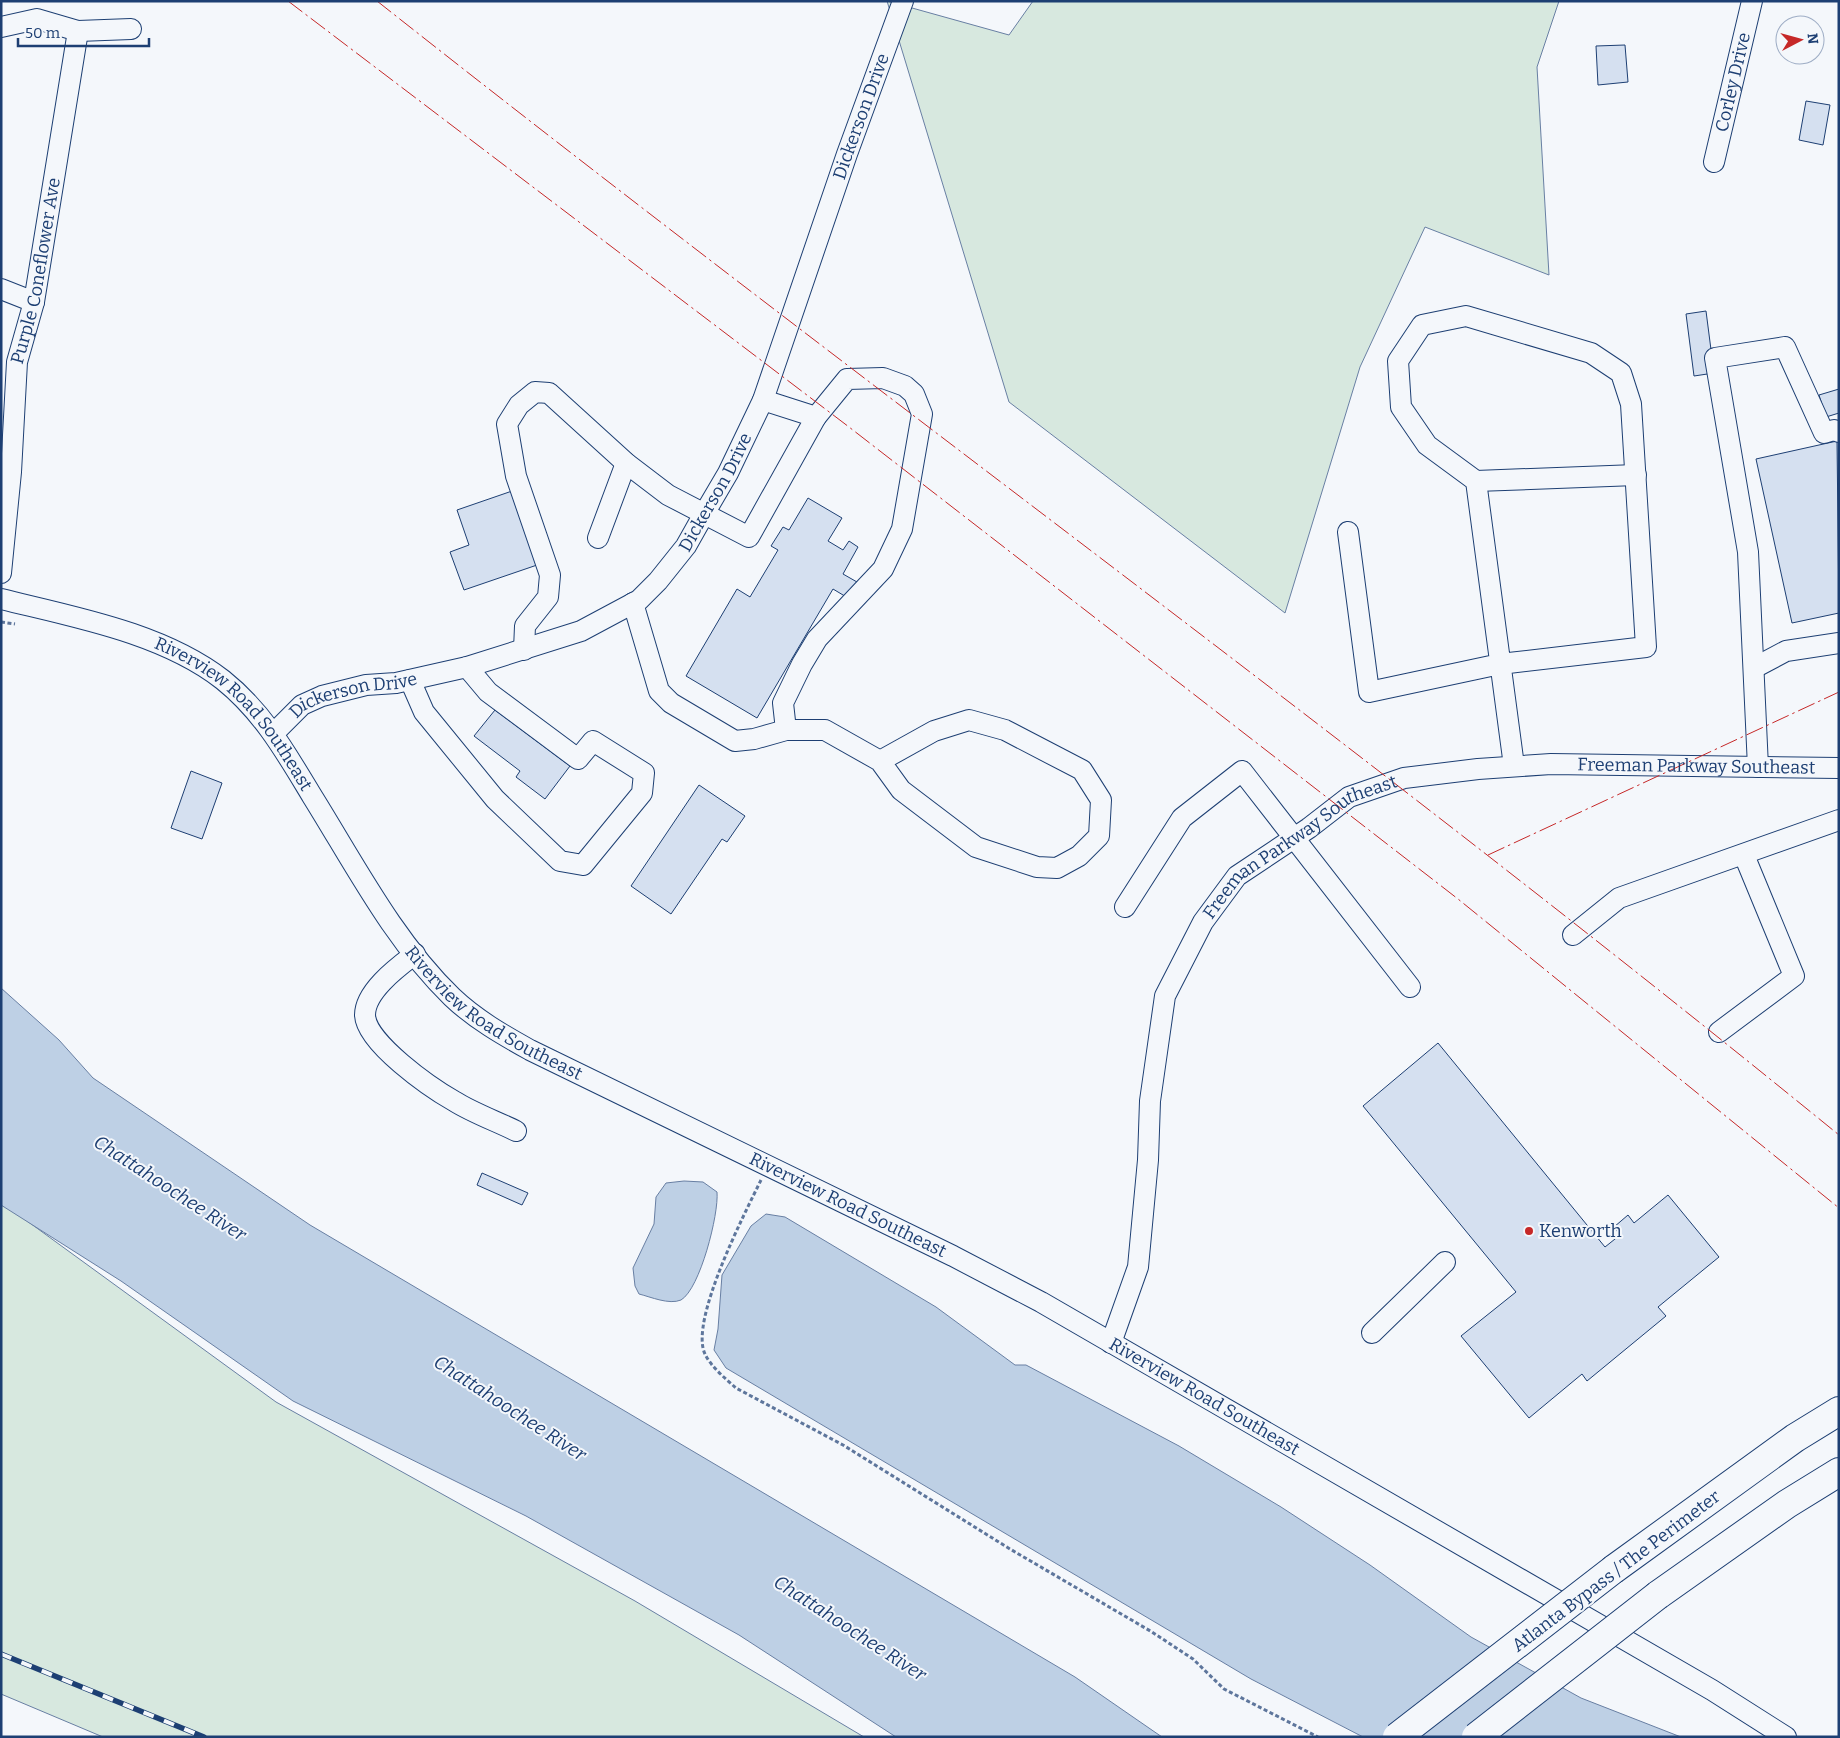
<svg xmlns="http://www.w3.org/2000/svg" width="1840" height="1738" viewBox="0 0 1840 1738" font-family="Bitter,serif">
  <rect width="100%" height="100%" fill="#f4f7fb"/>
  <path fill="#d7e8df" stroke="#687fa3" d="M887,1L1009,35L1033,1H1559L1537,67L1549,275L1425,227L1360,367L1285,613L1009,402Z
    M1,1202L276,1402L635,1601L864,1737H103L1,1694Z"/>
  <path fill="#bed0e5" stroke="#687fa3" d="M1,988L59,1040L93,1078L310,1225L1075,1677L1162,1737H896L739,1635L526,1516L293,1401L121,1281L1,1205Z
    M684,1181L703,1182L717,1192C719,1214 700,1289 681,1300C669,1305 651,1297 639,1294L635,1286L633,1268L654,1224L656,1197L666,1183Z
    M766,1214L785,1217L936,1307L1015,1365H1026L1179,1446L1281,1507L1370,1565L1471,1637L1581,1698L1681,1737H1363L1251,1679L726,1368L714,1350L718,1329L722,1275L751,1226Z"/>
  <path fill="#d5e0f0" stroke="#1d3f73" d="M1625,45L1628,82L1598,85L1596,46Z
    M1806,101L1830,105L1823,145L1799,140Z
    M1706,311L1714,373L1694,376L1686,314Z
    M1839,389V413L1826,417L1819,395Z
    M1837,441L1839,613L1792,623L1756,459Z
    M515,490L540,564L464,590L450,552L469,545L457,510Z
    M808,498L842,518L828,541L843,550L849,541L858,547L843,574L857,582L848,598L833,589L757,718L686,676L737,589L750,597L778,550L771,546L783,527L789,530Z
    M495,710L570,766L545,799L516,777L520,771L474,736Z
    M191,771L222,783L202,839L171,828Z
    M699,785L745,816L727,842L722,839L671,914L631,886Z
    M1438,1043L1605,1247L1620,1235L1614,1227L1628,1215L1634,1223L1668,1195L1719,1257L1658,1307L1666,1316L1587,1381L1582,1374L1529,1418L1461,1336L1516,1292L1363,1106Z
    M482,1173L528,1193L522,1205L477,1185Z"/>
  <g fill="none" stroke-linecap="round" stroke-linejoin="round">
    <defs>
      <g id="minor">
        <path d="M1,27L37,19L78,31L131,29"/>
        <path id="s1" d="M1714,162L1752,1"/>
        <path d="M1,289L34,302"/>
        <path d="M763,400L816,417L847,379L883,378L905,386L914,394L922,414L902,529L883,569L817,639L802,664L783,703L786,730"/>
        <path d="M1476,481L1636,475"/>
        <path d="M1348,532L1369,692L1500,664L1646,647L1631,404L1621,373L1591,353L1466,316L1422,325L1398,361L1401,407L1427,445L1476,481L1514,766"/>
        <path d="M598,538L626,463"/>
        <path id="s2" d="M1,573L11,472L17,362L34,302L78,31"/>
        <path id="s3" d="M1,599C74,617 163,633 223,680C263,712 286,753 312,796C355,865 394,941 452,997C475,1019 503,1035 530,1050L953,1256L1041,1302L1712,1690L1786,1737"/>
        <path d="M633,603L659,691L671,703L735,741L754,739L786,730H825L880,761L901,790L976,847L1037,867L1057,868L1079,856L1099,836L1101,800L1082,770L1005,730L969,720L934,731L880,761"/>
        <path d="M524,650L525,626L548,597L550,575L516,476L507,424L519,405L535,392L549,393L626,463L668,495L749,537L816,417"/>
        <path d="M1754,668L1786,651L1839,643"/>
        <path d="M410,680L424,712L495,799L560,861L583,865L642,793L644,773L593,741L578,759L488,692L467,667"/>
        <path id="s4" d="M274,733L302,705L322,696L366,685L396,683L467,667L581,631L639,600L658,581L686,546L704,514L728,473L763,400L847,154L903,1"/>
        <path d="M1758,767L1748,552L1715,358L1785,347L1824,433L1834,430L1839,432"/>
        <path d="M1125,907L1182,818L1242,771L1410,987"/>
        <path d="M1573,935L1619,898L1839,820"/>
        <path d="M415,954C398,967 365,991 365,1015C366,1043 431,1088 454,1101C473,1113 496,1121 516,1131"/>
        <path d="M1719,1032L1794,976L1744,855"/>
        <path d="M1372,1333L1445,1262"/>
        <path id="s5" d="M1111,1343L1138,1267L1148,1160L1150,1101L1165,996L1203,922L1237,876L1309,828L1349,797L1404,778L1478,769L1551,764L1839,768"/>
      </g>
      <path id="highway" d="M1614,1569L1795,1438L1839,1411
        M1658,1595L1787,1504L1839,1472"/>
    </defs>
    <use href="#minor" stroke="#1d3f73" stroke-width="22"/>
    <use href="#highway" stroke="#1d3f73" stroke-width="30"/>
    <path stroke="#5e769c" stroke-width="3" stroke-dasharray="4 2.5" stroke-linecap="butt" d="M1,622L15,624
      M761,1180C745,1213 689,1321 705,1354C711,1367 726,1379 736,1388L843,1445L1010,1549L1152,1632L1193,1659L1224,1689L1318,1737"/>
    <use href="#minor" stroke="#f4f7fb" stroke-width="20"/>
    <use href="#highway" stroke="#f4f7fb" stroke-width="28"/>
    <defs>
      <path id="rail" d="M1,1654L204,1737"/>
    </defs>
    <use href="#rail" stroke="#1d3f73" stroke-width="5.5"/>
    <use href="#rail" stroke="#f4f7fb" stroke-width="4" stroke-dasharray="11" stroke-linecap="butt"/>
    <defs>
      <path id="highway-bridge" d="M1397,1737L1614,1569
        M1476,1737L1658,1595"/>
    </defs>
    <use href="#highway-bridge" stroke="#1d3f73" stroke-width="30" stroke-linecap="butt"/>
    <use href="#highway-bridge" stroke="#f4f7fb" stroke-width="28"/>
    <path stroke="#c62828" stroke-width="1" stroke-dasharray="18 4 2.5 4" stroke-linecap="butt" d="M288,1L849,427L1458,899L1839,1208
      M377,1C861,384 1361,745 1839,1135
      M1488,855L1839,692"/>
  </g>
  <circle fill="#c62828" stroke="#f4f7fb" stroke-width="2" cx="1529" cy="1231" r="5"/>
  <g text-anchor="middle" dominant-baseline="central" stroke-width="4" stroke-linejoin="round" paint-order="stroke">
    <g font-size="18" fill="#1d3f73" stroke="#f4f7fb">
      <text stroke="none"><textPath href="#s1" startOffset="82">Corley Drive</textPath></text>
      <text stroke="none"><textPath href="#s4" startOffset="932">Dickerson Drive</textPath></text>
      <text stroke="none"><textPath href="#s2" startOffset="305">Purple Coneflower Ave</textPath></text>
      <text stroke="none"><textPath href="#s4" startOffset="528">Dickerson Drive</textPath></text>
      <text stroke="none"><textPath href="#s4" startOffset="92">Dickerson Drive</textPath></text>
      <text stroke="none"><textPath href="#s3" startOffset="269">Riverview Road Southeast</textPath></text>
      <text stroke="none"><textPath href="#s5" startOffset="982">Freeman Parkway Southeast</textPath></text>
      <text stroke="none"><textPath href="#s5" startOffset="562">Freeman Parkway Southeast</textPath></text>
      <text stroke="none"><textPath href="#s3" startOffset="674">Riverview Road Southeast</textPath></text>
      <text stroke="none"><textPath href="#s3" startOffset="1079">Riverview Road Southeast</textPath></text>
      <text stroke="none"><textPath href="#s3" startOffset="1484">Riverview Road Southeast</textPath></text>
      <text transform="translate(1616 1571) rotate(-37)">Atlanta Bypass / The Perimeter</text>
    </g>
    <g font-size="18" fill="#1d3f73" stroke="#f4f7fb" text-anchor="start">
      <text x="1539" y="1231">Kenworth</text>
    </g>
    <g font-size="19" font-style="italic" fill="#1d3f73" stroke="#f4f7fb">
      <text transform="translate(170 1188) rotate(33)">Chattahoochee River</text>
      <text transform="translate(510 1408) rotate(33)">Chattahoochee River</text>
      <text transform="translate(850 1628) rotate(33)">Chattahoochee River</text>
    </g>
  </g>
  <rect width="1840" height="1738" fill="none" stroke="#1d3f73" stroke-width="5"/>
  <g transform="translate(1800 40) rotate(84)"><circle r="24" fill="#f4f7fb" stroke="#9eadc5"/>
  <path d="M0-4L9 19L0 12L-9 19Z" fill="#c62828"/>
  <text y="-8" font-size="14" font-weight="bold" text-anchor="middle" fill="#1d3f73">N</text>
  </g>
  <path d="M18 38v8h131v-8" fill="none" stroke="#1d3f73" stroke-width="2.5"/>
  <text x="25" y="38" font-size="15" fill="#1d3f73" stroke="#f4f7fb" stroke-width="4" paint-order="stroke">50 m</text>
</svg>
